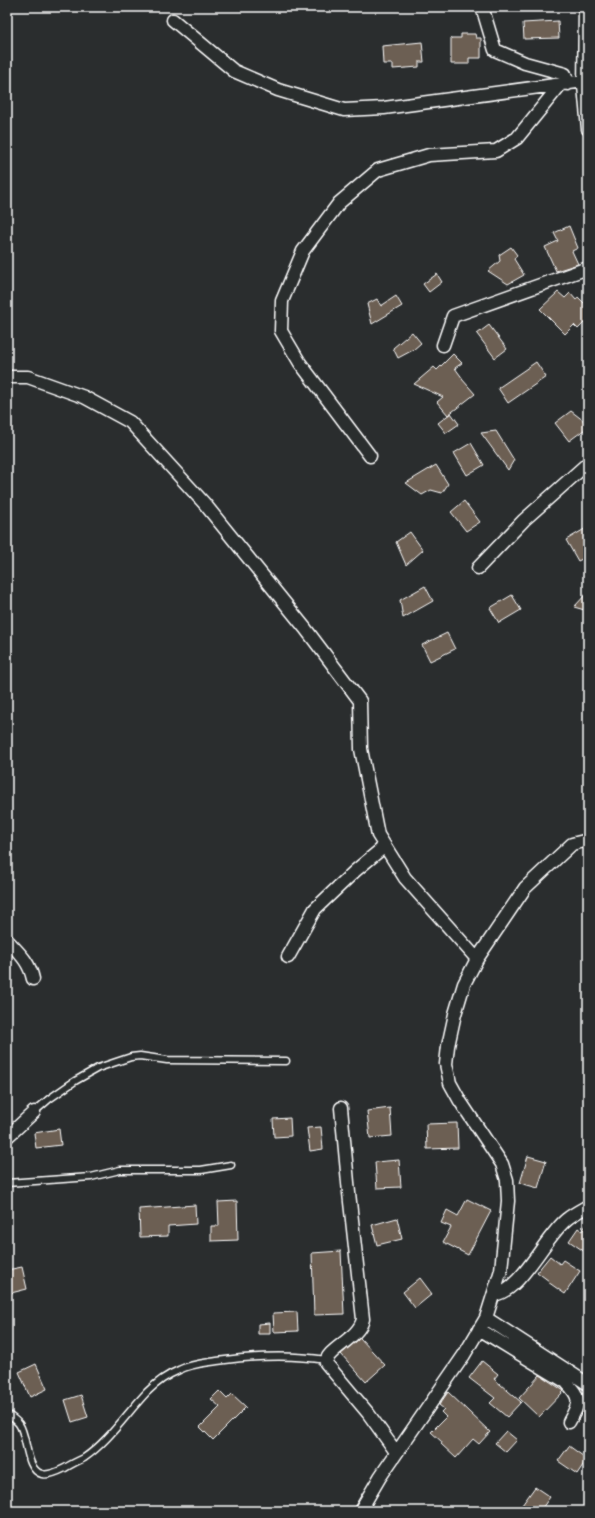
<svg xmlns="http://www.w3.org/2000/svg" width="595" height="1518" viewBox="0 0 595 1518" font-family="Caveat,sans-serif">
  <rect width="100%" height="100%" fill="#2a2d2e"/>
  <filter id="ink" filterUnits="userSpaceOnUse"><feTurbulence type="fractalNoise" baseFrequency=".025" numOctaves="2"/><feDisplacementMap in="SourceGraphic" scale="8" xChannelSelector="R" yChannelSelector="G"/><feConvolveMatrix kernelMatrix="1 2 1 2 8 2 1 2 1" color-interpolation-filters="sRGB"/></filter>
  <g filter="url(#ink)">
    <path fill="#6c5e53" stroke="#fff" d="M558,21L559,38L524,39L523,23Z
      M461,34H475L476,38H481V58H469V64H451V38H461Z
      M422,42L424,62H419V67L393,69V64H383L382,46Z
      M569,226L578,248L572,251L578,264L556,271L545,247L558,241L554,233Z
      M511,247L517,255L514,259L524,275L508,284L488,271L500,261L499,255Z
      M437,274L442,282L429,292L423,284Z
      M558,292L565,298L570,293L576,300L578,297L588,307V319L578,329L574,325L565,334L540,309Z
      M396,296L402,306L372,324L367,304L377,299L381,306Z
      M489,325L507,349L495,358L477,334Z
      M412,332L421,343L413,350L398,358L393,348Z
      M453,354L462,363L455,368L463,379H462L475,394L448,415L437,402L443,397L414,384L434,367L437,370Z
      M536,362L546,377L508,403L498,388Z
      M571,411L588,424V427L569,441L555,423Z
      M451,413L459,424L446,433L438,423Z
      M496,431L514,460L508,470L481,433Z
      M471,443L484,465L467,475L454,453Z
      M436,465L448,484L442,493L431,490L422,495L406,483Z
      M464,501L480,522L466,531L451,512Z
      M588,527V556L578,561L566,540Z
      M410,532L423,550L406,565L396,542Z
      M425,586L433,601L403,618L400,600Z
      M588,592V611L574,607Z
      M512,595L521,610L499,623L490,608Z
      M447,633L455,649L430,661L422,645Z
      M390,1108L392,1136L370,1138L367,1111Z
      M290,1118L291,1136L274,1137L273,1119Z
      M457,1123L458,1148L427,1149L426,1124Z
      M321,1127L323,1149L310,1151L307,1128Z
      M59,1129L61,1145L36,1148L34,1133Z
      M528,1156L546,1161L538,1188L520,1183Z
      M399,1160L401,1187L377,1188L375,1162Z
      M467,1199L491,1211L468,1255L443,1242L451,1227L441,1223L447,1210L458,1216Z
      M237,1201L238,1240L211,1241V1226H219L218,1202Z
      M195,1205L196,1224L168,1226V1236L140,1237L139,1209Z
      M397,1218L402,1239L377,1245L372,1225Z
      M588,1222V1254L569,1241L578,1228L582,1231Z
      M341,1251L344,1314L314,1315L312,1253Z
      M550,1256L560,1264L563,1260L580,1271L565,1294L548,1282L549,1281L537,1272Z
      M22,1267L27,1289L7,1294V1270Z
      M420,1278L432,1294L415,1308L403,1292Z
      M297,1312L298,1331L274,1332L273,1313Z
      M270,1323V1334H258V1324Z
      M360,1338L385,1365L366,1382L341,1354Z
      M482,1361L498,1374L494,1379L521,1402L507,1417L490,1403L495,1398L469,1378Z
      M36,1364L47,1389L30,1397L19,1372Z
      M540,1375L564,1391L539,1417L519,1398Z
      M219,1391L227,1399L232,1394L246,1407L213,1440L200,1427L220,1407L211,1399Z
      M448,1392L490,1432L479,1444L473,1439L456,1458L441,1444L442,1442L431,1432L446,1417L441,1412L444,1409L439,1405Z
      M81,1395L88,1417L72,1422L65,1400Z
      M506,1431L517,1440L506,1452L495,1443Z
      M569,1446L587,1459L577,1474L558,1461Z
      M535,1487L550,1497L540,1511H530L522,1505Z"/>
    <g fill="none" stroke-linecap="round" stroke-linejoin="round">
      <defs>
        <path id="service" d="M34,1112L49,1099L75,1081L98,1068L131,1057L140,1056L167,1060L286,1061
          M7,1183L91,1177L120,1170H201L231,1165
          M7,1414C11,1417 16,1420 19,1424C28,1436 25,1470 42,1474C49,1476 59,1471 65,1468C71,1464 78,1461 84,1458C109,1441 126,1414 147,1392C156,1383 167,1375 179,1370C190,1364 204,1363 217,1361C253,1356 290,1354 326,1360"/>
        <path id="minor" d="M585,7L584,86L588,129
          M483,10L495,50L525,63L565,74L568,84
          M173,20L234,71L278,90L344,110L384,108L584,81
          M443,345L453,316L588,268
          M7,377H28L84,397L130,422L204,503L305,628L360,701L361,749L378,835L405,878L477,959
          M370,456L300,363L281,331L282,301L303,251L339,203L378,170L429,155L496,151L517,138L561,84
          M478,568L524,520L588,463
          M7,940C19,953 29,961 33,979
          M288,957L315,909L355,871L385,846
          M341,1108L349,1193L363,1319C359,1339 326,1349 326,1363L368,1413L396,1452
          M7,1137L34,1112
          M493,1295C521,1292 545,1236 567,1219C573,1214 581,1210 588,1206
          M486,1318L588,1384
          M479,1329L566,1382C582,1399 580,1402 569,1422
          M360,1511L380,1477L464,1355L486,1318L501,1270L508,1201L507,1180L502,1164L460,1101L450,1083L446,1064L448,1046L455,1014L464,984L477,959L525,888L572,844L588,840"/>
      </defs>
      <use href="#service" stroke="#fff" stroke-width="9"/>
      <use href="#minor" stroke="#fff" stroke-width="15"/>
      <use href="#service" stroke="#2a2d2e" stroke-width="6"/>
      <use href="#minor" stroke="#2a2d2e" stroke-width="12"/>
    </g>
  </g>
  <rect width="595" height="1518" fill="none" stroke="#2a2d2e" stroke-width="24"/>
  <rect x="12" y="12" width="571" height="1494" fill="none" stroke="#fff" stroke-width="1.5" filter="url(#ink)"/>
</svg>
